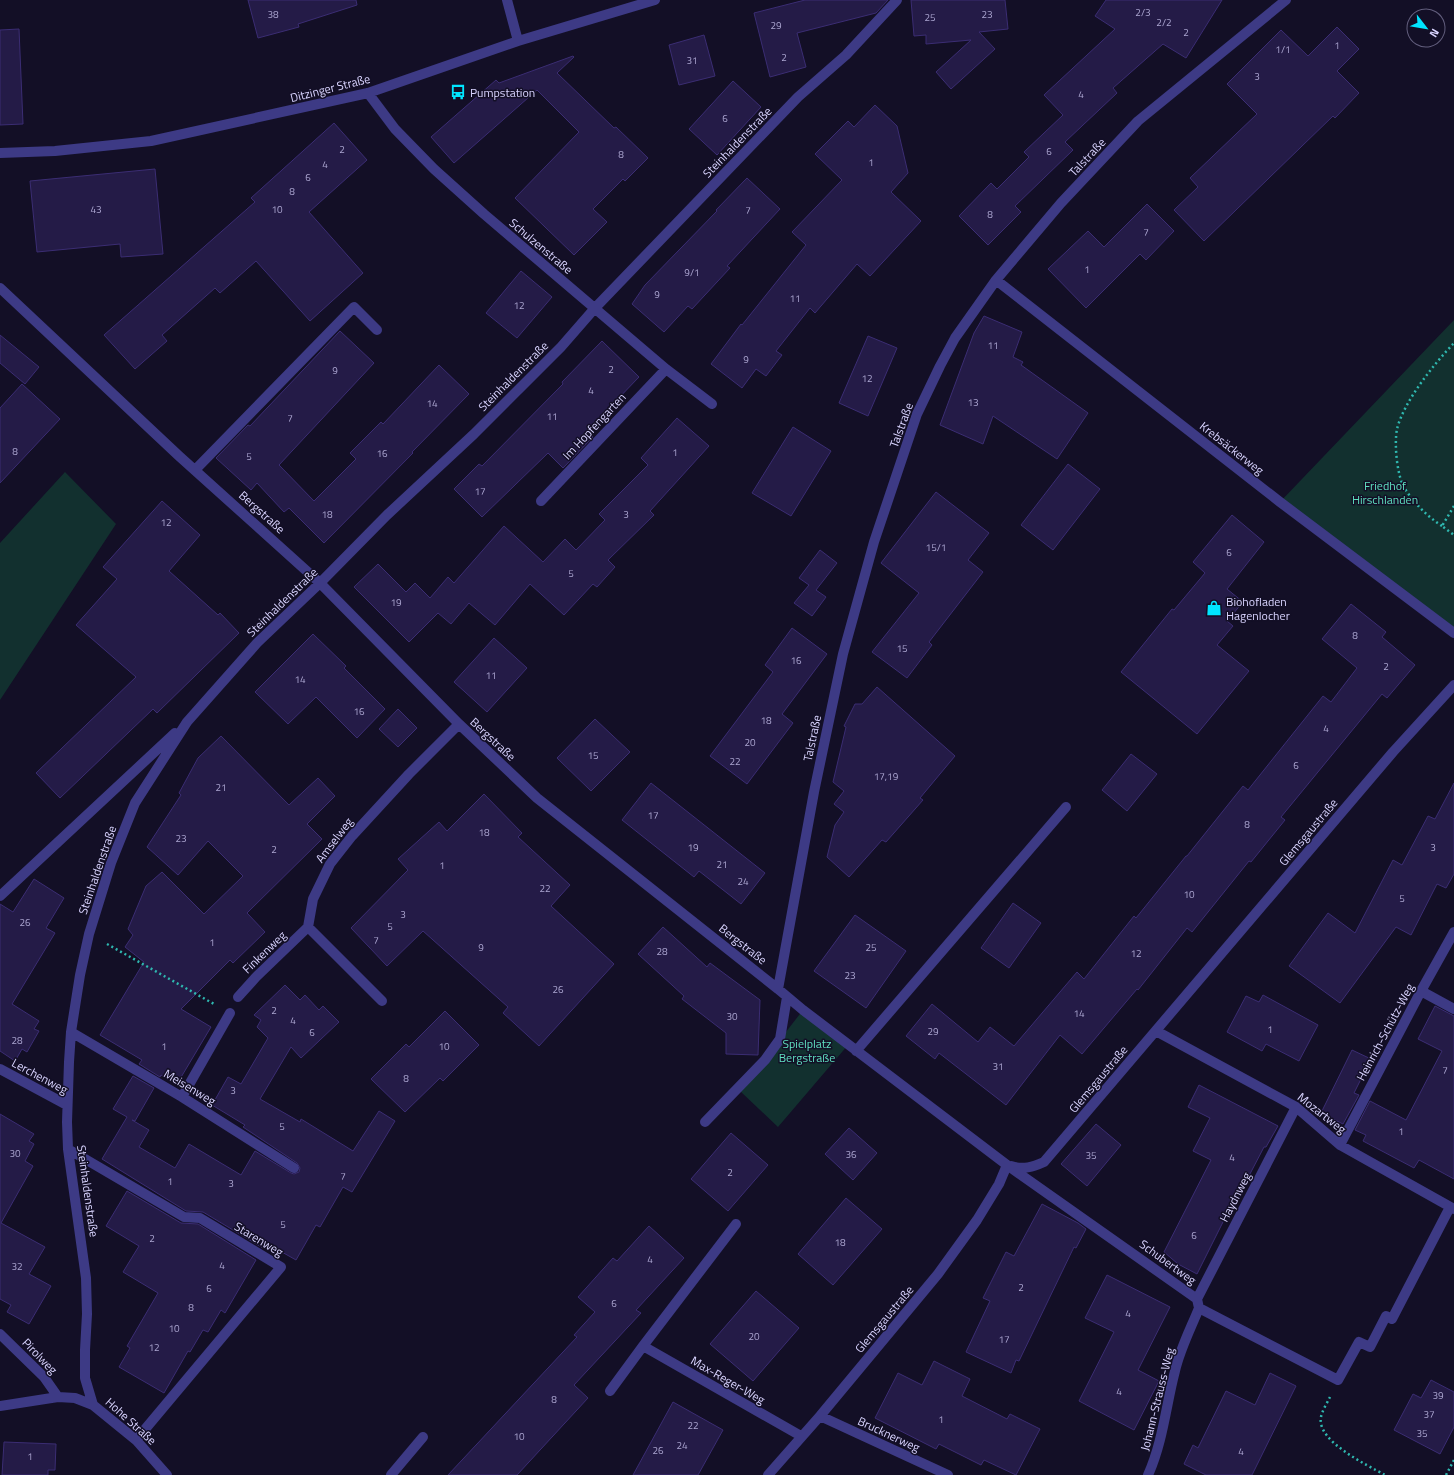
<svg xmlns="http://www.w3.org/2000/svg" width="1454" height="1475" viewBox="0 0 1454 1475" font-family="'Titillium Web',sans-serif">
  <rect width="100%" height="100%" fill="#130f26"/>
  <path fill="#12302f" d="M1454,320V628L1280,502Z
    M65,472L116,524L0,700V543Z
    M803,1010L848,1045L778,1127L740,1091Z"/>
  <path fill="#241b47" stroke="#3b2d73" d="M248,0H356L357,5L298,24L299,27L258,38Z
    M805,0H888L876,13L797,33L806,67L770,77L754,13Z
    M911,0H1005L1008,29L979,32L995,49L951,89L936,72L971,40L926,44V35L914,36Z
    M1106,0H1222L1186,58L1163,44L1113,88L1117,93L1065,142L1073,150L1015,206L1021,212L988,245L959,216L991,183L997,189L1029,157L1024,152L1063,115L1044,95L1115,29L1095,16Z
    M1337,27L1359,49L1337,71L1359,93L1335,118L1333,116L1204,241L1174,210L1198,187L1190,178L1257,114L1227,84L1281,30L1308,56Z
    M19,29L23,124L0,125V30Z
    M704,35L715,76L679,85L669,45Z
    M573,56L574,57L557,73L614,128L616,127L648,158L625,181L623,179L593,209L607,222L574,255L515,198L579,132L537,90L454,163L431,137L496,80L499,83Z
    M733,81L761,107L717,155L689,129Z
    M875,105L897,126L908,173L891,192L921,221L870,276L857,264L815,313L810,308L776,351L782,355L766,376L756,369L742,388L711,364L741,324L742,325L806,245L792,232L842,180L815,154L848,121L854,127Z
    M334,123L367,160L309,212L363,273L310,321L256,261L220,293L215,288L162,335L167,341L135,369L104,335L255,202L251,198Z
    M155,169L163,254L121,257L120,244L37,252L30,181Z
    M747,178L780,209L727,266L730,268L692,309L688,306L664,332L632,304L645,285L717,211L716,210Z
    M1147,204L1174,231L1146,260L1140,254L1086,308L1048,269L1088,231L1104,247Z
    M521,271L552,297L517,338L486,313Z
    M984,316L1022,332L1013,357L1023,362L1021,365L1088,413L1057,459L993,416L983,444L940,425L974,333Z
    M340,331L374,363L279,465L314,501L356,459L350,453L381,422L383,424L439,365L469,394L412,452L413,453L324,543L289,508L284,512L257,483L251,490L216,458L248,425L250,426Z
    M0,335L39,367L25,384L0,363Z
    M868,336L897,348L868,416L839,403Z
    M602,341L639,377L587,431L593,437L563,468L548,453L482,517L454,489L479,464L482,466L563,384L562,382Z
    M22,384L60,419L0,483V408Z
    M677,418L709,446L650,511L654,515L608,560L615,567L597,587L593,584L564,615L530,584L495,625L469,603L451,624L438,613L409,642L354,587L378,564L406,592L415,583L430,598L448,577L454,583L504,526L543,562L565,539L576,550L605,520L599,514L648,465L641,458Z
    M793,427L831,451L791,516L752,493Z
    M1068,464L1100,489L1053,550L1021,525Z
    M936,492L989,533L968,560L983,572L929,642L932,645L907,678L872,652L919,593L881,563Z
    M162,501L200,535L169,571L218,615L220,613L239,633L157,713L153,709L60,798L36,773L136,677L76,625L117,579L103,567Z
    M1232,515L1264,542L1227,589L1243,602L1227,621L1233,626L1217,645L1249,671L1197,734L1121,672L1172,609L1174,610L1205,573L1193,562Z
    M820,550L837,563L816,590L826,597L812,616L794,603L809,585L799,578Z
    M1351,604L1386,632L1382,637L1415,665L1387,698L1382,694L1281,817L1285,820L1251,862L1249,861L1192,932L1187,928L1138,990L1137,989L1082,1054L1060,1035L1006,1105L939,1053L935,1059L906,1036L932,1004L978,1042L990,1027L1014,1046L1077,972L1084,979L1134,916L1136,918L1186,856H1187L1243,786L1248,790L1323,696L1331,702L1357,668L1322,639Z
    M792,628L827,654L782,714L793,723L747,784L710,756L773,672L765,665Z
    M313,634L346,666L344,668L385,709L357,738L316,697L288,724L255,692Z
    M494,638L527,668L487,712L454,682Z
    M877,687L955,756L920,798L923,800L886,842L882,840L849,877L827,857L835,825L844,812L834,804L844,791L833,782L846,727L844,726L855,704H862Z
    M398,709L417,728L398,747L379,729Z
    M595,719L630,752L591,791L557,758Z
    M221,736L289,805L318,778L335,796L307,824L322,839L247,913L265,932L233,963L230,960L181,1009L211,1027L177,1084L161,1075L160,1077L139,1064L142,1060L100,1035L144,962L125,947L133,935L128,929L146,886L162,872L204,914L243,876L208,841L178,875L147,847L181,795L179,793L198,758Z
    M1131,754L1157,774L1127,811L1102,790Z
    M651,783L765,873L741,904L699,871L694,877L622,820Z
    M1454,783V874L1446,888L1437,884L1411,935L1396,927L1340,1003L1289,966L1328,913L1355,933L1393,860L1402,865L1428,816L1435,819Z
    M484,794L522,833L518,837L570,885L551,906L614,964L539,1046L503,1013L508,1007L423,931L387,966L351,928L408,870L398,859L439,822L447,831Z
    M34,879L64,898L46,928L55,933L12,1004L39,1021L34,1029L39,1031L27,1052L22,1049L15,1061L0,1051V904L13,912Z
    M1013,903L1041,923L1009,968L981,948Z
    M855,915L906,951L866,1008L814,971Z
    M663,927L707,967L710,963L760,1000L758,1055L726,1054V1033L682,999L684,996L638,954Z
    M285,985L300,1000L305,995L319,1010L323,1006L339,1022L301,1058L291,1047L260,1099L300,1122L301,1119L353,1151L379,1111L395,1121L352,1192L343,1187L320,1227L316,1225L296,1260L266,1243L263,1248L203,1212L186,1211L102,1159L127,1117L113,1109L133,1076L154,1088L135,1121L132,1120L149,1130L139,1147L175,1168L189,1144L241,1175L255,1151L291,1173L294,1174L299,1172L300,1168L297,1163L243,1127L245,1125L212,1105L228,1077L241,1084L268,1038L257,1027L261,1020L254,1015Z
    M1263,995L1318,1025L1299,1061L1266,1044L1262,1051L1227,1032L1246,996L1259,1002Z
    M1435,1006L1454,1016V1179L1419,1160L1414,1168L1363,1141L1366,1135L1355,1130L1370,1101L1406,1120L1442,1051L1418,1039Z
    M445,1011L479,1045L443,1081L440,1078L405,1112L371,1079L406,1044L409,1047Z
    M1352,1050L1371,1059L1354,1093L1359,1095L1343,1124L1321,1113Z
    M1199,1085L1278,1126L1266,1147H1264L1239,1195L1237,1194L1197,1274L1178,1264L1164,1252L1211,1160L1193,1151L1210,1118L1188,1107Z
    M0,1114L34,1134L29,1141L34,1144L25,1161L33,1166L1,1223L45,1247L29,1274L51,1286L29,1324L7,1312L11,1305L0,1299Z
    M1096,1124L1121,1145L1087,1186L1061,1164Z
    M849,1128L877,1153L853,1180L825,1154Z
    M731,1133L768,1165L728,1211L691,1179Z
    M127,1191L181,1223L198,1224L256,1260L225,1313L221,1310L208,1332L203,1330L190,1352L188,1351L164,1393L119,1367L130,1348L127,1346L158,1293L123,1272L139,1246L106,1226Z
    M846,1198L882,1229L833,1285L798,1254Z
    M1042,1204L1078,1223L1086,1229L1076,1248L1074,1247L1019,1361L1016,1360L1011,1373L966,1352L990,1301L983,1298L1006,1252L1014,1256Z
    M649,1226L684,1258L636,1310L641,1313L574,1385L588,1398L517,1475H448L577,1337L574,1335L595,1312L578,1297L613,1258L617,1261Z
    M1107,1275L1170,1307L1138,1370L1159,1381L1134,1430L1079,1401L1114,1332L1085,1318Z
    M756,1291L799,1328L753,1381L710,1344Z
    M934,1361L970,1379L962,1396L1007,1419L1010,1414L1040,1429L1016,1475L984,1460L981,1465L939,1444L936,1449L875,1418L898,1373L922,1385Z
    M1270,1373L1296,1386L1252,1475H1206L1184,1464L1193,1445L1198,1448L1226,1391L1255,1405Z
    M1431,1380L1454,1392V1427L1440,1454L1394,1430L1413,1394L1421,1398Z
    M673,1402L723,1430L698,1475H633Z
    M4,1442L56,1444L55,1470H48V1475H2Z"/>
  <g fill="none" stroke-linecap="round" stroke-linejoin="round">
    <path stroke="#2fb8b0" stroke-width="2.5" stroke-dasharray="2 3" stroke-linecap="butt" d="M1454,506L1442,526L1454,535
      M1442,526C1427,516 1415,504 1405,489C1397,477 1394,444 1397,429C1404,401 1434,364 1454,343
      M107,944L214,1004
      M1330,1397C1327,1403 1322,1411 1321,1417C1316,1441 1367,1465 1385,1475
      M1446,1475L1454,1460"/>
    <path stroke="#3d3a85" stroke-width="10" d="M507,0L518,41
      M368,93L395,129L434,169L484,214L666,369L712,404
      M0,153L55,151L151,141L368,93L518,41L655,0
      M996,280L1280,502L1454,633
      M0,288L179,456L320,583L459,724L537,798L778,989L803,1010L1007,1165L1197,1299L1199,1308L1338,1380L1359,1342L1370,1347L1386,1316L1392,1319L1450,1207
      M195,470L354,307L377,330
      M541,501L666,369
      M0,896L175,733
      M778,989L814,792L843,654L874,542L917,414L940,366L955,338L996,280L1061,203L1138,121L1286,0
      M1421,991L1454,1009
      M238,997L256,977L308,927
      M382,1001L308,927L313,899L330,864L352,836L409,774L459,724
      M1156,1031L1296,1107L1340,1145L1454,1209
      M71,1032L182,1097L294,1168
      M856,1051L1066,807
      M0,1069L67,1105
      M182,1097L230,1013
      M705,1122L765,1060L780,1039L787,997
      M1340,1145L1421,991L1454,932
      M68,1149L184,1217L200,1218L281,1267L136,1440
      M1011,1166C1023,1170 1033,1167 1044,1162L1393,752L1454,685
      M1197,1299L1296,1107
      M0,1334L44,1377L58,1397
      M643,1346L801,1436
      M610,1391L643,1346L736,1224
      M93,1405L85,1378V1350L87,1314L86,1278L68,1149L67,1122L69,1062L71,1032L80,975L89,934L111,863L135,803L187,722L257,643L320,583L387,515L474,434L561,347L595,308L798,97L846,55L897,0
      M0,1406L58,1397L75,1398L93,1405L136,1440L167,1475
      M820,1416L948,1475
      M391,1475L423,1437
      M768,1475L820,1416L938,1274L977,1220L999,1184L1007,1165
      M1148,1475C1163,1442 1166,1405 1175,1371C1180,1349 1191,1328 1199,1308"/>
  </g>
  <defs>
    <symbol id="bus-bare" viewBox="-9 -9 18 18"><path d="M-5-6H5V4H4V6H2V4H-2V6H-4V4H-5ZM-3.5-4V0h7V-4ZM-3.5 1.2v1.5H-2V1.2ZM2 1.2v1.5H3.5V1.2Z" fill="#00e5ff" stroke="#130f26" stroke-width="2.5" paint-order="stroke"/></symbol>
    <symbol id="shop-bare" viewBox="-9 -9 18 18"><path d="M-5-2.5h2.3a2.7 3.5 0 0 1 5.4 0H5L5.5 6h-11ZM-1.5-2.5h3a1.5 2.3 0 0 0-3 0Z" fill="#00e5ff" stroke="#130f26" stroke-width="2.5" paint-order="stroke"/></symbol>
  </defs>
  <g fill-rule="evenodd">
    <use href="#bus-bare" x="447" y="81" width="22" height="22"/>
    <use href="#shop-bare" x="1203" y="597" width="22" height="22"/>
  </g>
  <g text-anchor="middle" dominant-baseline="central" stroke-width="3" stroke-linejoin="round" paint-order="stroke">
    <g font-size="10" fill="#aca6d1">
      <text x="1143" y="12">2/3</text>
      <text x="273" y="14">38</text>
      <text x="987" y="14">23</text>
      <text x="930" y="17">25</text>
      <text x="1164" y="22">2/2</text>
      <text x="776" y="25">29</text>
      <text x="1186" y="32">2</text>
      <text x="1337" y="45">1</text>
      <text x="1283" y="49">1/1</text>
      <text x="784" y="57">2</text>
      <text x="692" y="60">31</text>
      <text x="1257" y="76">3</text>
      <text x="1081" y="94">4</text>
      <text x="725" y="118">6</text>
      <text x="342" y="149">2</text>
      <text x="1049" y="151">6</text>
      <text x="621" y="154">8</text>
      <text x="871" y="162">1</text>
      <text x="325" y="164">4</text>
      <text x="308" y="177">6</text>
      <text x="292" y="191">8</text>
      <text x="96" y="209">43</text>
      <text x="277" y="209">10</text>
      <text x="748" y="210">7</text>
      <text x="990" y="214">8</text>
      <text x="1146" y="232">7</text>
      <text x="1087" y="269">1</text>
      <text x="692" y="272">9/1</text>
      <text x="657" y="294">9</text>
      <text x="795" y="298">11</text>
      <text x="519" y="305">12</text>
      <text x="993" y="345">11</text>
      <text x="746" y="359">9</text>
      <text x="611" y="369">2</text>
      <text x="335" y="370">9</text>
      <text x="867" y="378">12</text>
      <text x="591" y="390">4</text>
      <text x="973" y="402">13</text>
      <text x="432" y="403">14</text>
      <text x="552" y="416">11</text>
      <text x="290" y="418">7</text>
      <text x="15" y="451">8</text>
      <text x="675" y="452">1</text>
      <text x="382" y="453">16</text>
      <text x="249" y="456">5</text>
      <text x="480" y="491">17</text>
      <text x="327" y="514">18</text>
      <text x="626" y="514">3</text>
      <text x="166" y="522">12</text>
      <text x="936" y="547">15/1</text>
      <text x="1229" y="552">6</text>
      <text x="571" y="573">5</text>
      <text x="396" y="602">19</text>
      <text x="1355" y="635">8</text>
      <text x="902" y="648">15</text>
      <text x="796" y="660">16</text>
      <text x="1386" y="666">2</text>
      <text x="491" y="675">11</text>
      <text x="300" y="679">14</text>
      <text x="359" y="711">16</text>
      <text x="766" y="720">18</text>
      <text x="1326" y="728">4</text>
      <text x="750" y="742">20</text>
      <text x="593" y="755">15</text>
      <text x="735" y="761">22</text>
      <text x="1296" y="765">6</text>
      <text x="886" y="776">17,19</text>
      <text x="221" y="787">21</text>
      <text x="653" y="815">17</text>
      <text x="1247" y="824">8</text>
      <text x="484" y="832">18</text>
      <text x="181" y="838">23</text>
      <text x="693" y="847">19</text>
      <text x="1433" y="847">3</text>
      <text x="274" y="849">2</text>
      <text x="722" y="864">21</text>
      <text x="442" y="865">1</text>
      <text x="743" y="881">24</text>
      <text x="545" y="888">22</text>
      <text x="1189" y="894">10</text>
      <text x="1402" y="898">5</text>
      <text x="403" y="914">3</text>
      <text x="25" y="922">26</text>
      <text x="390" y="926">5</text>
      <text x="376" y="940">7</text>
      <text x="212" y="942">1</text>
      <text x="481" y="947">9</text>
      <text x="871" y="947">25</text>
      <text x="662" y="951">28</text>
      <text x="1136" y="953">12</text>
      <text x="850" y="975">23</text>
      <text x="558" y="989">26</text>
      <text x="274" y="1010">2</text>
      <text x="1079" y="1013">14</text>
      <text x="732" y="1016">30</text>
      <text x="293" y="1020">4</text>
      <text x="1270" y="1029">1</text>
      <text x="933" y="1031">29</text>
      <text x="312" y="1032">6</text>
      <text x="17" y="1040">28</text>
      <text x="164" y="1046">1</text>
      <text x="444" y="1046">10</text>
      <text x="998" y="1066">31</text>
      <text x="1445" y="1070">7</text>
      <text x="406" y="1078">8</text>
      <text x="233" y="1090">3</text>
      <text x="282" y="1126">5</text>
      <text x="1401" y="1131">1</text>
      <text x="15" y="1153">30</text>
      <text x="851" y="1154">36</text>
      <text x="1091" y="1155">35</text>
      <text x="1232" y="1157">4</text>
      <text x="730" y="1172">2</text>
      <text x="343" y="1176">7</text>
      <text x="170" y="1181">1</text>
      <text x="231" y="1183">3</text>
      <text x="283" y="1224">5</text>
      <text x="1194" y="1235">6</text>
      <text x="152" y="1238">2</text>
      <text x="840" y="1242">18</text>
      <text x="650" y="1259">4</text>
      <text x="222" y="1265">4</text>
      <text x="17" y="1266">32</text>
      <text x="1021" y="1287">2</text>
      <text x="209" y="1288">6</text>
      <text x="614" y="1303">6</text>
      <text x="191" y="1307">8</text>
      <text x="1128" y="1313">4</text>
      <text x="174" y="1328">10</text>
      <text x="754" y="1336">20</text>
      <text x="1004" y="1339">17</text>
      <text x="154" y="1347">12</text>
      <text x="1119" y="1391">4</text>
      <text x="1438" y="1395">39</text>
      <text x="554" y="1399">8</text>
      <text x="1429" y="1414">37</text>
      <text x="941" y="1419">1</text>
      <text x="693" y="1425">22</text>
      <text x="1422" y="1433">35</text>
      <text x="519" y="1436">10</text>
      <text x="682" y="1445">24</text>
      <text x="658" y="1450">26</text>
      <text x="1241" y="1451">4</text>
      <text x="30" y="1456">1</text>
    </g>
    <g font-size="12" fill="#d9d4ff" stroke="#130f26">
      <text transform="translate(330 88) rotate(-14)">Ditzinger Straße</text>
      <text transform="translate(737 142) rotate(-46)">Steinhaldenstraße</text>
      <text transform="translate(1087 157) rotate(-47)">Talstraße</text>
      <text transform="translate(541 246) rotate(40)">Schulzenstraße</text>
      <text transform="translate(513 376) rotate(-45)">Steinhaldenstraße</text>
      <text transform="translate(901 425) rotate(-70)">Talstraße</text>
      <text transform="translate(594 426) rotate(-47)">Im Hopfengarten</text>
      <text transform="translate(1232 448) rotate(38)">Krebsäckerweg</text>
      <text transform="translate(262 512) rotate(42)">Bergstraße</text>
      <text transform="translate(282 602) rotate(-44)">Steinhaldenstraße</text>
      <text transform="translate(812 738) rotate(-78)">Talstraße</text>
      <text transform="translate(493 739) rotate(43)">Bergstraße</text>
      <text transform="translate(1308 832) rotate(-50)">Glemsgaustraße</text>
      <text transform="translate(334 840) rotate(-53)">Amselweg</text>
      <text transform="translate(97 870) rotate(-71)">Steinhaldenstraße</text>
      <text transform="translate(743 944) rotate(38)">Bergstraße</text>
      <text transform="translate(264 952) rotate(-44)">Finkenweg</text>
      <text transform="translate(1385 1032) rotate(-62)">Heinrich-Schütz-Weg</text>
      <text transform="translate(40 1076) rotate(28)">Lerchenweg</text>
      <text transform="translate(1098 1079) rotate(-50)">Glemsgaustraße</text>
      <text transform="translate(190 1087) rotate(31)">Meisenweg</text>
      <text transform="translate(1322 1113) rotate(38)">Mozartweg</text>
      <text transform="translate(88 1191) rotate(82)">Steinhaldenstraße</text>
      <text transform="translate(1235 1197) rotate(-63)">Haydnweg</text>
      <text transform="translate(259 1239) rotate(31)">Starenweg</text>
      <text transform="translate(1168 1262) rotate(36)">Schubertweg</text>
      <text transform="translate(884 1319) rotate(-50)">Glemsgaustraße</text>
      <text transform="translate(40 1356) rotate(46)">Pirolweg</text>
      <text transform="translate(728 1380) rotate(30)">Max-Reger-Weg</text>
      <text transform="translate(1157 1399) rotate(-76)">Johann-Strauss-Weg</text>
      <text transform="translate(131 1421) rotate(42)">Hohe Straße</text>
      <text transform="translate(889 1434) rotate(25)">Brucknerweg</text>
    </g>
    <g font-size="12" fill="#d9d4ff" stroke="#130f26" text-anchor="start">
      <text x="470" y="92">Pumpstation</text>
      <text x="1226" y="601">Biohofladen<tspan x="1226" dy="14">Hagenlocher</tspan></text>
    </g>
    <g font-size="12" fill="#5fe0c0" stroke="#130f26">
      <text x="1385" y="485">Friedhof<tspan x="1385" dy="14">Hirschlanden</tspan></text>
      <text x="807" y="1043">Spielplatz<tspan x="807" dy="14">Bergstraße</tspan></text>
    </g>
  </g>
  <g transform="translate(1426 28) rotate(121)"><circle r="19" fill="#130f26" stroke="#625e7d"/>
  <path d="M0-3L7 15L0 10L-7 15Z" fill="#00e5ff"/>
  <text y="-6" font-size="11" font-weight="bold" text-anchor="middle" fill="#d9d4ff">N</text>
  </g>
</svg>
